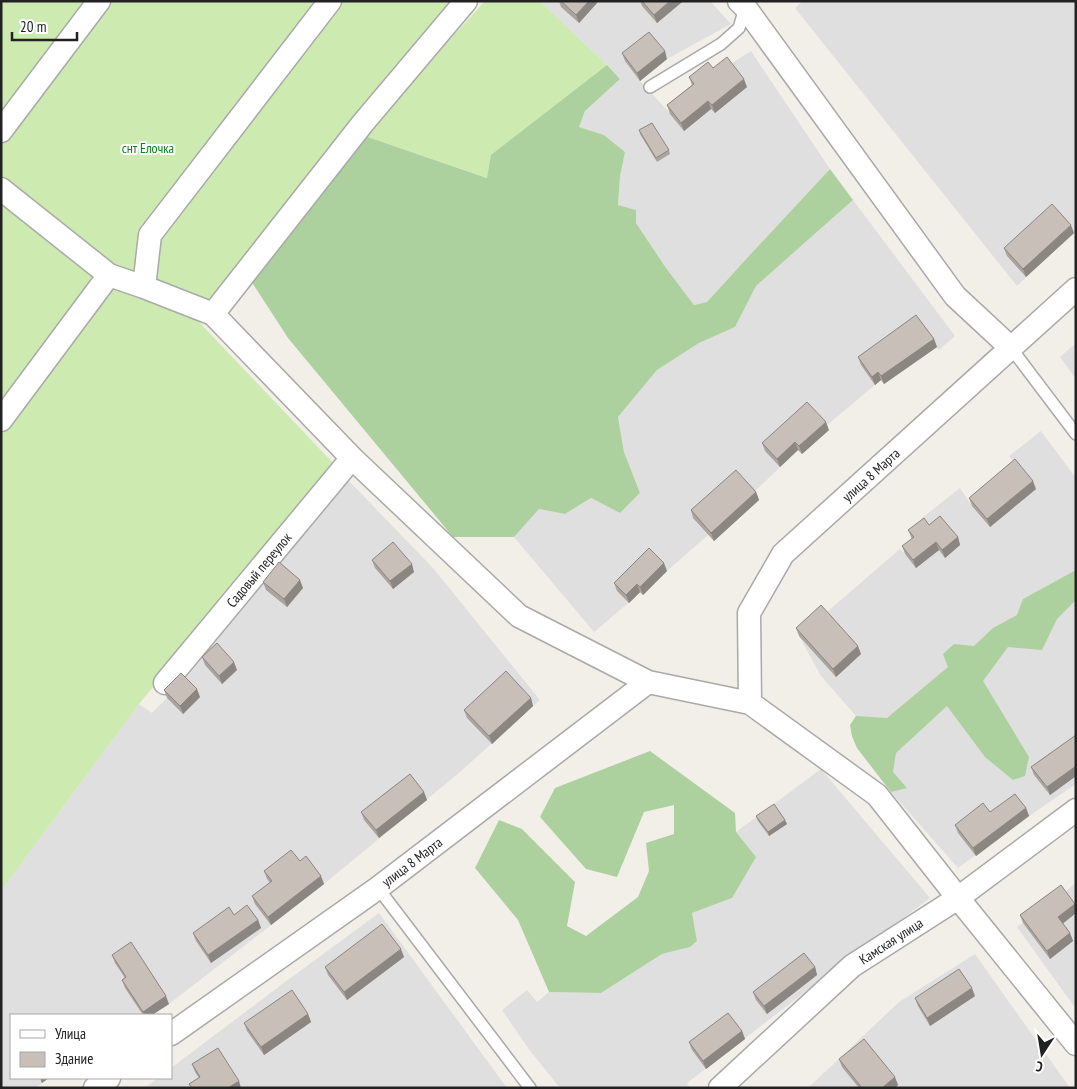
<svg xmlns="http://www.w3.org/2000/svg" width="1077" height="1089" viewBox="0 0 1077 1089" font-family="'PT Sans Narrow',sans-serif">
  <rect width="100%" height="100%" fill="#f2efe9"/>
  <path fill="#e0dfdf" d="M540,1H710L731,24L667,59L640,81L670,113L697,92L692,85L711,70L729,65L751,51L830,169L748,257L707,302L694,305L666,268L636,223V210L618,205L620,177L625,152L604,135L579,127L585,111L620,79L607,65Z
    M803,1H1076V231L1017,286L795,8Z
    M853,200L955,336L939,350L936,347L884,384L881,380L875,385L826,426L829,430L802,454L798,450L753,493L759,500L714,541L708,535L667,571L643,595L640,593L594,632L514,537L539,509L565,514L591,498L620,513L640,493L624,452L618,417L657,370L699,343L735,327L756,286Z
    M1076,343V379L1060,357Z
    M1041,431L1076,478V784L1029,816L958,868L891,792L857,748L852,736L850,725L856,716L821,676L799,636L900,549L905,554L916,545L911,538L927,526L922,518L960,488L972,506L1018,467L1009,456Z
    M349,481L433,568L540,700L460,772L324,884L169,1004L152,1015H11V1078H49L35,1088H1V891L139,704L152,713L184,681L336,485Z
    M821,769L930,898L844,962L687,1083L689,1088H560L528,1048L502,1010L527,990L537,1002L549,992L601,993L662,954L690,947L697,941L692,913L732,898L736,832Z
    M1076,882V1009L1017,927L1064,893Z
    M379,913L507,1088H145L158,1078H171V1068L285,982Z
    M975,954L1070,1088H808L899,1002Z"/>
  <path fill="#cdebb0" d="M1,1H457L198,321L336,466L139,704L1,891Z
    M485,1H540L607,65L533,123L488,178L362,135Z"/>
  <path fill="#add19e" d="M607,65L620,79L585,111L579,127L604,135L625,152L620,177L618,205L636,210V223L666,268L694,305L707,302L748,257L830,169L853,200L756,286L735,327L699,343L657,370L618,417L624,452L640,493L620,513L591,498L565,514L539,509L514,537H453L288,338L251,281L362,135L487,178L491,155Z
    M1076,570V600L1057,619L1042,650L1008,647L983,681L1029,757L1025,776L1013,780L985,757L947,706L896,753L893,772L907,788L891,792L857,748L852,736L850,725L856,716L887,718L948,667L943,654L954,644L974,646L993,628L1017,615L1023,599Z
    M650,751L735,813L736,832L756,857L732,898L692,913L697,941L690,947L662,954L601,993L549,992L518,920L475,868L499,820L522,829L575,882L567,926L586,936L638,897L649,871L646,843L674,834V805L644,812L617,877L586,869L540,817L555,788Z"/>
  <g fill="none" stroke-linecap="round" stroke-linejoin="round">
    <defs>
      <path id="lane" d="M650,87L721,44L739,28L745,8
        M1011,348L1076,434
        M378,888L530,1088"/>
      <path id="street" d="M739,1L745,7L955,296L1011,348
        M1,131L99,1
        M1,189L109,275L144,287L213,314L352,458L519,616L648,682L750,703L877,795L958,898L1076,1044
        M144,287L150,235L330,1
        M213,314L363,123L466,1
        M1,420L109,275
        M165,683L352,458
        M750,703L749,613L783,554L1076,289
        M171,1034L378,888L648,682
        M95,1088L109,1078
        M720,1088L852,966L958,898L1076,810"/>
    </defs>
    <use href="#lane" stroke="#a9a9a9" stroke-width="14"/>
    <use href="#street" stroke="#a9a9a9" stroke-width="25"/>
    <use href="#lane" stroke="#fff" stroke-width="11"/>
    <use href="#street" stroke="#fff" stroke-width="22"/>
  </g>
  <path fill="#aba49e" d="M559,1H596L597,3L579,23L561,7Z
    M640,1H681L682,2L657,23L642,6Z
    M622,53L667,59L640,81L625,61Z
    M713,68L747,87L715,113L711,109L684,131L670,114L667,105L692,85L689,77Z
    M639,130L669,150L670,154L657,162L640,134Z
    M1074,233L1026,277L1007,256L1004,248Z
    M934,339L937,347L884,384L881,380L875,385L861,365L858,357Z
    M829,430L802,454L798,450L780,467L765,451L762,443Z
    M1036,489L990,527L972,506L969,498Z
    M756,492L759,500L714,541L693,518L691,510Z
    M929,525L958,537L960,545L945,558L939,550L916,568L905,554L902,546L912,539L908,530Z
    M372,560L414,572L393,589L375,568Z
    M667,571L643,595L640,592L629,603L617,591L614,583Z
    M263,582L303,588L287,607L266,590Z
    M796,628L861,654L836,677L799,636Z
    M202,657L237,670L222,684L205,665Z
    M164,690L200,697L183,714L167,698Z
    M531,698L533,706L492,744L467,718L464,710Z
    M1076,735V776L1050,795L1034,775L1031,767Z
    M424,792L427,800L379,838L364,820L361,812Z
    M1026,808L1029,816L976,856L958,833L955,825L990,812Z
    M756,816L787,824L769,836L758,821Z
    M300,861L324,884L271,925L255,904L252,896L270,883L267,879L264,871Z
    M1075,904L1076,906V913L1063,923L1070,933L1073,941L1050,959L1023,923L1020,915Z
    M234,915L258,920L261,928L211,963L196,941L193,933Z
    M112,955L169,1004L152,1015H143L125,988L122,980L125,978L115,963Z
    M404,957L347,1000L328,975L325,967Z
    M815,967L817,975L767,1014L756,1000L753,992Z
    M975,996L930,1026L918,1006L915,998Z
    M308,1014L311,1022L264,1055L247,1031L244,1023Z
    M742,1031L745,1039L706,1069L692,1050L689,1042Z
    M839,1059L898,1085L895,1088H859L842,1067Z
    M192,1064L241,1088H191L189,1084L199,1078L195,1072Z"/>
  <path fill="#8b8681" d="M589,1H596L597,3L579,23L576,15Z
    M670,1H681L682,2L657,23L654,15Z
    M665,51L667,59L640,81L637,73Z
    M744,79L747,87L715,113L712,105Z
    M708,101L711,109L684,131L681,123Z
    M1071,225L1074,233L1026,277L1023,269Z
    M934,339L937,347L884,384L881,376Z
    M878,372L881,380L875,385L872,377Z
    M826,422L829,430L802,454L799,446Z
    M795,442L798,450L780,467L777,459Z
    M1033,481L1036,489L990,527L987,519Z
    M756,492L759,500L714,541L711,533Z
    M958,537L960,545L945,558L942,550Z
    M936,542L939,550L916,568L913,560Z
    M664,563L667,571L643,595L640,587Z
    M412,564L414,572L393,589L390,581Z
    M300,580L303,588L287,607L284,599Z
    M637,584L640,592L629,603L626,595Z
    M858,646L861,654L836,677L833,669Z
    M234,662L237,670L222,684L219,676Z
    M197,689L200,697L183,714L180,706Z
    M531,698L533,706L492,744L489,736Z
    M1076,766V776L1050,795L1047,787Z
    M424,792L427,800L379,838L376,830Z
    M1026,808L1029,816L976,856L973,848Z
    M785,820L787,824L769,836L768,832Z
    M321,876L324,884L271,925L268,917Z
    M1075,904L1076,906V913L1061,925L1058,917Z
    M258,920L261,928L211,963L208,955Z
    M1070,933L1073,941L1050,959L1047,951Z
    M401,949L404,957L347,1000L344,992Z
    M815,967L817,975L767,1014L764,1006Z
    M972,988L975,996L930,1026L927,1018Z
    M166,996L169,1004L152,1015H144L143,1012Z
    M308,1014L311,1022L264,1055L261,1047Z
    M742,1031L745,1039L706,1069L703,1061Z
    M895,1077L898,1085L895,1088H882Z
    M40,1078H49L42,1083Z
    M239,1081L241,1088H228Z"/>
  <path fill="#c7bfb8" stroke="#8b8681" d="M561,1H589L576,15Z
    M642,1H670L654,15Z
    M649,32L665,51L637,73L622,53Z
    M727,57L744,79L712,105L708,101L681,123L667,105L694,84L689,77L708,62L713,68Z
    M652,123L669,150L656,158L639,130Z
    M1052,204L1071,225L1023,269L1004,248Z
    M916,315L934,339L881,376L878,372L872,377L858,357Z
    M807,402L826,422L799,446L795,442L777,459L762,443Z
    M1015,459L1033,481L987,519L969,498Z
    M736,470L756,492L711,533L691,510Z
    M940,516L958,537L942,550L936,542L913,560L902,546L914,537L908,530L924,518L929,525Z
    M393,542L412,564L390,581L372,560Z
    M649,548L664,563L640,587L637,584L626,595L614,583Z
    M279,562L300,580L284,599L263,582Z
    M821,605L858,646L833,669L796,628Z
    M217,643L234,662L219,676L202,657Z
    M506,671L531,698L489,736L464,710Z
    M181,673L197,689L180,706L164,690Z
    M1076,735V766L1047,787L1031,767Z
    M410,774L424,792L376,830L361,812Z
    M1015,794L1026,808L973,848L955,825L983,803L990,812Z
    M774,804L785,820L768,832L756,816Z
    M291,850L300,861L306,856L321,876L268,917L252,896L272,881L264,871Z
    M1061,885L1075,904L1058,917L1070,933L1047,951L1020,915Z
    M247,905L258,920L208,955L193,933L229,907L234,915Z
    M382,924L401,949L344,992L325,967Z
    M131,942L166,996L143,1012L122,980L126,977L112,955Z
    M804,953L815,967L764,1006L753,992Z
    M959,969L972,988L927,1018L915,998Z
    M292,990L308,1014L261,1047L244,1023Z
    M728,1013L742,1031L703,1061L689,1042Z
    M864,1039L895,1077L882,1088H862L839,1059Z
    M218,1048L239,1081L228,1088H192L189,1084L200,1077L192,1064Z"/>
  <g text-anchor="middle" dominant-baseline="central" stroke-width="4" stroke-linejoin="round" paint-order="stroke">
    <g font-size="14" fill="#0c8416" stroke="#fff">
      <text x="148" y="148">снт Елочка</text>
    </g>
    <g font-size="14" fill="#222" stroke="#fff">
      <text transform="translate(871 475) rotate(-42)">улица 8 Марта</text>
      <text transform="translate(259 570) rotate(-50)">Садовый переулок</text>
      <text transform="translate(412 862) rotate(-37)">улица 8 Марта</text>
      <text transform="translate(891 941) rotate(-33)">Камская улица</text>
    </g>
  </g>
  <rect width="1077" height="1089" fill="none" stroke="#222222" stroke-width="5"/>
  <rect x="10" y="1014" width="162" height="65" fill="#ffffff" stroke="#a7a7a7"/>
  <rect x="20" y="1030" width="25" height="8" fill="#ffffff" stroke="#a7a7a7"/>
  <text x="55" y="1039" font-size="15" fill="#222222">Улица</text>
  <rect x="20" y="1052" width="25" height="15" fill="#c7bfb8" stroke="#a7a7a7"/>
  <text x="55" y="1064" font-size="15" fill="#222222">Здание</text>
  <g transform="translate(1042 1054) rotate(192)" stroke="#ffffff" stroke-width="4" paint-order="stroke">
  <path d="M0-4L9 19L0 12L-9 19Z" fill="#222222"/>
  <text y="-8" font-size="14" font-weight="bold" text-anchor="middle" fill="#222222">С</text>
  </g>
  <path d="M12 32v8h65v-8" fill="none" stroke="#222222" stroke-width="2.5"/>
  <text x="20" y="32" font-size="15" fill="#222222" stroke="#ffffff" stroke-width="4" paint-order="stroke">20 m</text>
</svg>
